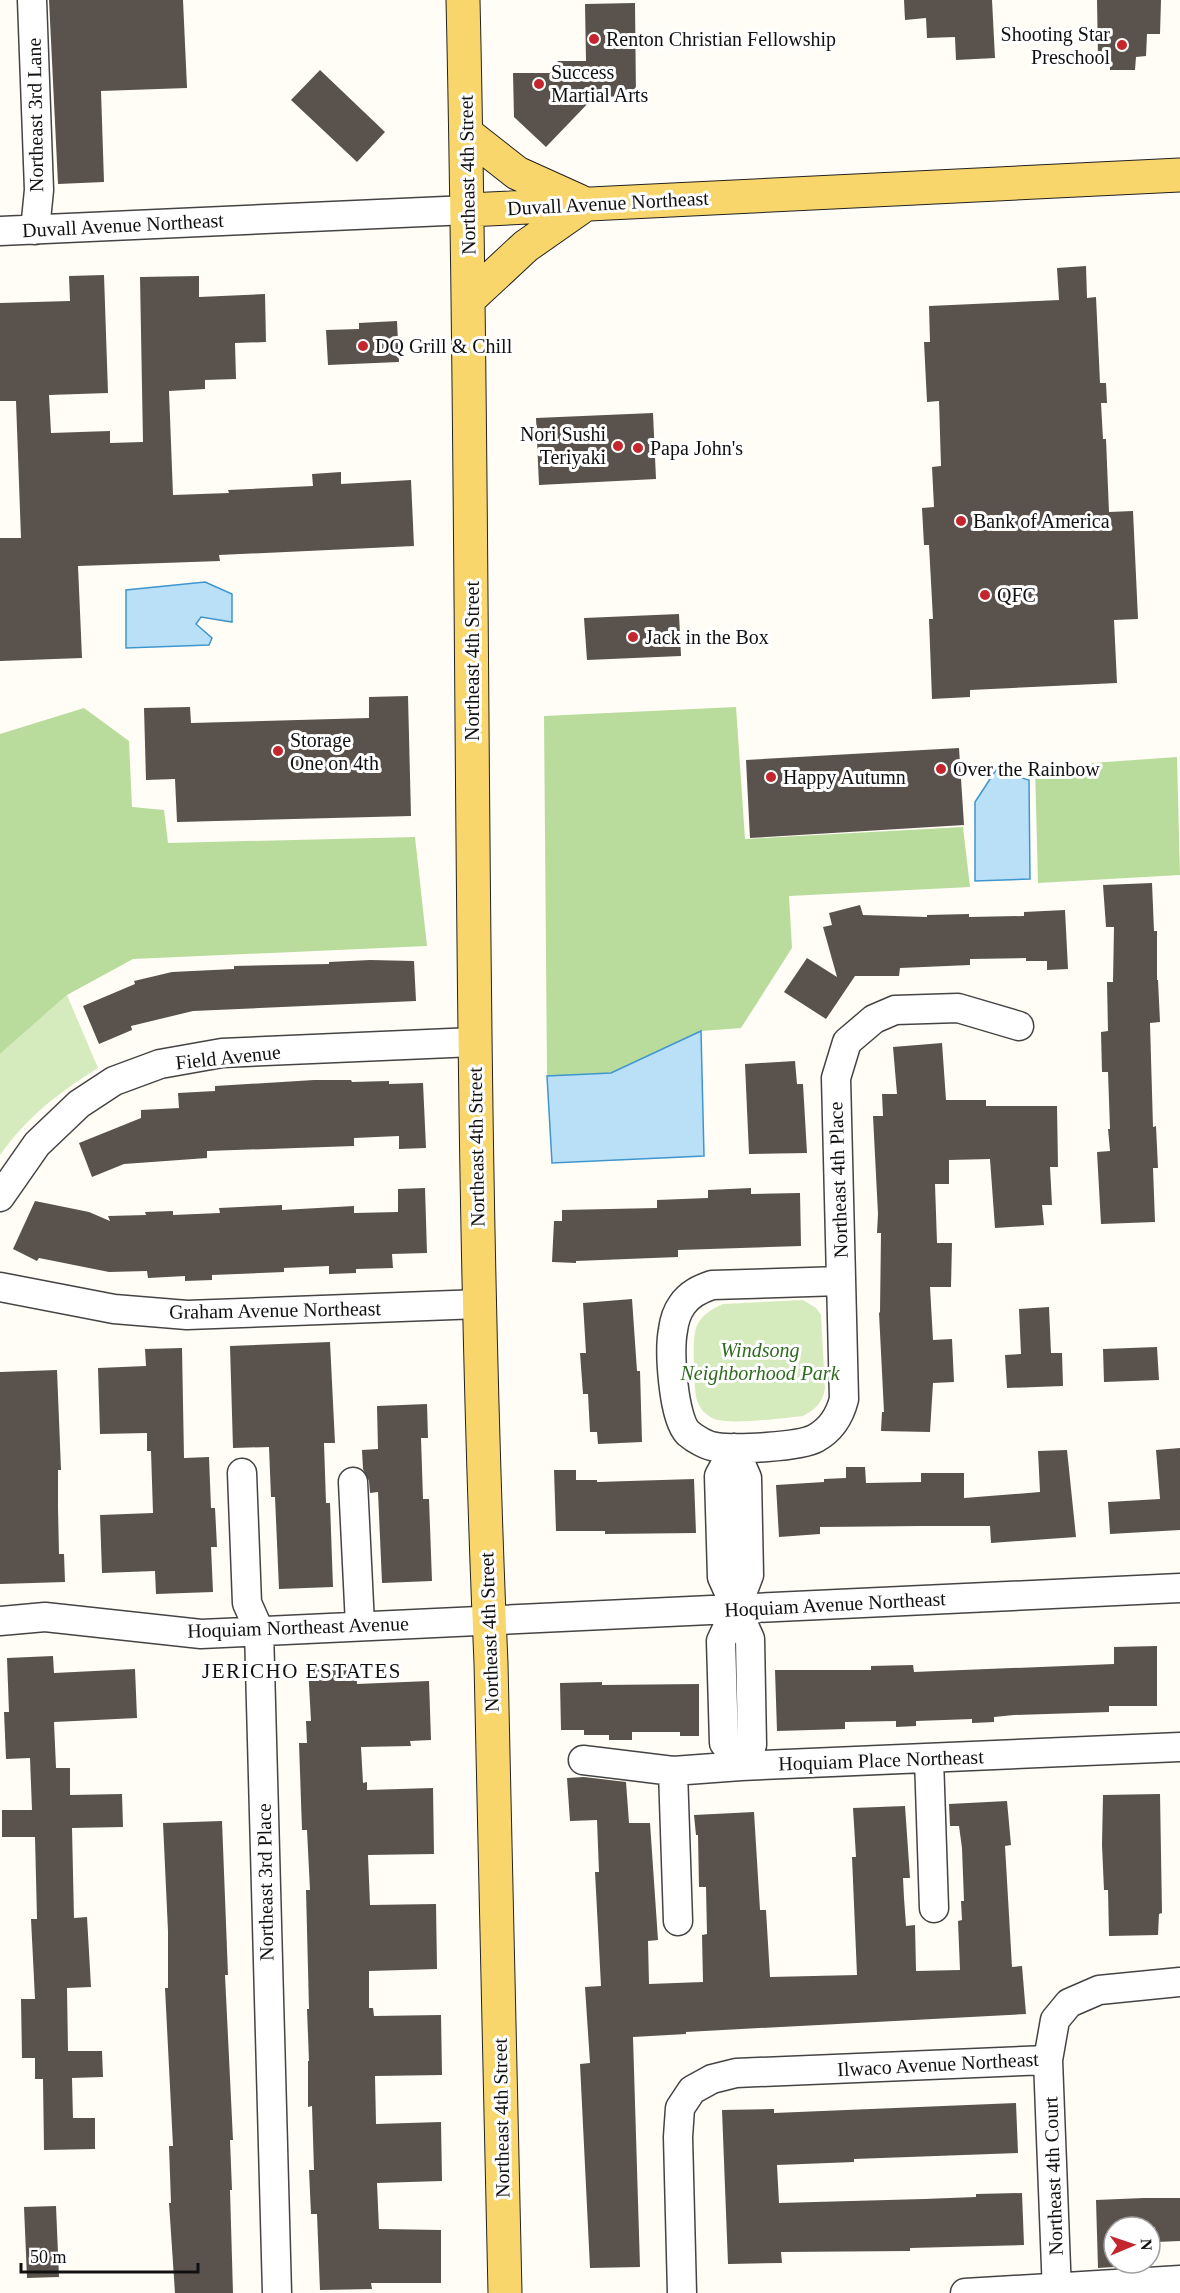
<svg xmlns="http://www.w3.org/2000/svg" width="1180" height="2293" viewBox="0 0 1180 2293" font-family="'Times New Roman',serif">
  <rect width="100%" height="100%" fill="#fffdf5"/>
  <path fill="#d5ebbd" d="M67,995L98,1068C57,1094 29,1115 0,1155V1054Z
    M803,1300L816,1308L821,1315L825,1389C822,1403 816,1409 803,1416C782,1418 729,1426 712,1418C704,1414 698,1406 696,1397C694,1384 692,1340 696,1328C700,1316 711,1309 723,1304Z"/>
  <path fill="#b9dc9c" d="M736,707L745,839L963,827L970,887L789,896L792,948L741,1028L701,1031L611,1073L547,1076L544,716Z
    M84,708L129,741L132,807L164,810L168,843L415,837L427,946L133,959L67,995L0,1054V734Z
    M1177,757L1180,875L1038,883L1035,767Z"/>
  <path fill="#b9e0f7" stroke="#3f96cf" stroke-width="1.5" d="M205,582L232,594V622L201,617L196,624L212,638L209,645L126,648V590Z
    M996,770L1029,780L1030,879L975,881V802Z
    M701,1031L704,1156L552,1163L547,1076L611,1073Z"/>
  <path fill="#5a524d" d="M49,0H183L187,88L101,91L104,182L58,184Z
    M904,0H992L995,58L956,60L955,37L927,38L926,18L905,20Z
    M1097,0H1161L1160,34H1147L1146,56L1136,57L1135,70H1110V57H1098Z
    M635,3L636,96L594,97L546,147L514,117L513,73H550L558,61H586L585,4Z
    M320,70L385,132L357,162L291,100Z
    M1086,266L1087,298L1096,297L1100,383H1106L1107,403H1101L1103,439H1106L1109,512L1133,511L1138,619L1114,620L1117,683L970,690V697L932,699L929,619H933L929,545H924L922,508L934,507L932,467L941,466L939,401L927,402L924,342H930L929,306L1059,300L1057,268Z
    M104,275L108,393L49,395L51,433L110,431V443L143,442L140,277L199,276V297L265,294L266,342L235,343L236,379L205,380V389L169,391L173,495L229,493L228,490L313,486L312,474L341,472V484L411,480L414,546L219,555L220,561L78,566L82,658L0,661V538H21L16,401H0V303L70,301L69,276Z
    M397,321L399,362L328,365L326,330L359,329V323Z
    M653,413L656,479L539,485L536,418Z
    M679,614L681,656L587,660L584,618Z
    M408,696L411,816L177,822L175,779L146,780L144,708L190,707L191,723L369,718V697Z
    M959,748L964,825L750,838L746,760Z
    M1152,883L1154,931H1157V980H1158L1160,1022L1150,1023L1153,1127L1156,1126L1158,1168H1153L1155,1222L1101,1224L1097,1152L1110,1151L1108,1129H1110L1108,1072H1102L1101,1032L1108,1031L1107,982H1113L1114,927H1106L1103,885Z
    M860,905L863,915L927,917V915L969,914V917L1024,916V912L1065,910L1068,969L1047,970V961H1026V958L970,959V965L900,968L899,976H855L826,1019L784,992L807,958L837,977L823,927L832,925L829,913Z
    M370,960L414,961L416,1001L193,1011L131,1026L132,1030L99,1044L83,1006L135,984L134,981L172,972L234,969V966L329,964V962Z
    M942,1043L946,1100H986V1106H1057L1058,1167H1050L1052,1205H1042L1044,1225L995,1228L990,1159L949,1160V1184H935L937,1243H952L951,1287H930L933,1340L952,1339L954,1382L933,1383L930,1432L881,1431L882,1412H884L879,1313L880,1312L881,1233H877L878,1214L873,1116H883L882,1094H897L893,1047Z
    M795,1061L797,1084H803L807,1153L749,1154L745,1064Z
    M314,1080H351L352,1082L389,1081V1084L423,1083L426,1148L399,1149V1136L354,1138V1146L207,1151V1158L124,1164L92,1177L79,1143L141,1118V1110L179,1108L178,1093L215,1091V1086Z
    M425,1188L427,1253L392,1254L393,1268L356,1269V1273L329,1274V1266L284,1268V1272L212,1275V1280L185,1281V1276L148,1278L147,1271L109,1272L39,1258L37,1261L13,1249L35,1201L89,1212L110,1221L108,1216L146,1215L145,1212L173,1211V1215L220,1213L219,1208L282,1205V1210L354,1206V1213L398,1212V1189Z
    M751,1188V1194L800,1193L801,1246L678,1250V1257L576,1261V1263L552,1262L554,1221H562V1210L657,1208V1200L708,1198V1190Z
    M632,1299L637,1371H640L642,1442L598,1444L597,1432H590L588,1394H583L580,1353H586L583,1303Z
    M1049,1307L1051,1353H1062L1063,1386L1007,1388L1005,1355L1021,1354L1019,1309Z
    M330,1342L335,1443H324L326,1503H330L333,1587L279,1589L275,1497H271L269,1447L233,1448L230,1346Z
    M1157,1347L1159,1380L1104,1382L1103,1349Z
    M182,1348L184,1458L209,1457L211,1508H215L217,1547H211L213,1592L156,1594L155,1571L102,1573L100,1515L153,1513L151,1451H147V1433L100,1434L98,1368L146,1366L145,1349Z
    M57,1370L61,1470H58V1508L59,1554H64L65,1582L0,1584V1372Z
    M427,1404L428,1438H421L423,1499H429L432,1581L382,1583L378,1492L370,1493L369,1481L363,1469L362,1450L378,1449L377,1406Z
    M1180,1448V1530L1110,1534L1108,1502L1160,1499L1156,1450Z
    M1067,1450L1076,1537L991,1543L990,1526H921L820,1527V1534L779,1537L776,1485L824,1482V1479L846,1478V1467H865L866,1483L921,1482V1473H964V1498L1040,1492L1038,1451Z
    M554,1470H576V1480H597V1482L694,1479L696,1533L605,1534V1531H556Z
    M1157,1646V1706H1109V1712L1014,1715L994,1717V1722L972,1723V1719L916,1721V1726L896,1727V1721L845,1722V1729L777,1731L775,1670H871V1666L913,1665L914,1672L1114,1664V1647Z
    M53,1656L54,1673L135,1669L137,1718L54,1722L56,1768H70V1795L122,1794L123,1827L72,1828L74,1918L87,1917L91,1987L67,1988L68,2051H102L103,2077L72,2078L73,2118H95V2149L44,2150L43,2079H35V2058H22L21,1999H35L31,1919H37L35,1837H2V1810H32L30,1758L6,1759L4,1712H9L7,1658Z
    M356,1664L357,1684L429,1681L431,1740L410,1741L411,1746L361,1747L363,1783L367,1782V1790L433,1788L434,1854L368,1855L370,1905L436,1904L437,1969L369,1971V2008H373L374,2016L441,2015L442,2075L375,2076L376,2124L441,2122L442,2181L377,2183L379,2229L441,2230V2283H371L372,2289L320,2290L317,2214H311L309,2170H314L312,2106L308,2107V2061H309L307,2009H309L306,1890H310L307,1830H302L299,1743H307L306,1721H311L308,1666Z
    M602,1682V1685L699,1684V1736H680V1732H632V1740H609V1735H584V1730H561L560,1683Z
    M584,1777L626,1782L629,1823H650L658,1940L648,1941L649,1984L703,1982L702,1935L707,1934L706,1887H699L698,1835H696L694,1815L754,1812L760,1910H766L770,1977L857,1975L852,1857H856L853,1808L905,1806L910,1878H903L904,1898L906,1926L915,1925L916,1971L960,1970L958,1921L962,1920L961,1901H964L962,1848L959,1826H950L949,1804L1007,1801L1011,1845L1005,1846L1012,1967L1022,1966L1026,2014L686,2032V2034L633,2037L640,2267L590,2268L580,2064L590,2063L585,1987L601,1986L595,1872H599L597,1820L570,1821L567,1778Z
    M1160,1794L1162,1913L1159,1914L1158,1935L1109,1936L1108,1890H1104L1102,1845L1103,1795Z
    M222,1821L228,1975H225L233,2140H230L232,2190H230L233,2293H175L169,2203H171L169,2146H173L165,1988H168V1931L163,1823Z
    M1016,2103L1018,2153L854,2159V2162L777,2165L779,2203L924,2199L976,2197V2194L1022,2193L1024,2245L910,2248V2251L781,2252L782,2263L728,2264L722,2110L774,2109V2113Z
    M1144,2198H1180V2241L1156,2242L1155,2227H1114V2267L1098,2268L1096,2200Z
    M56,2206L59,2277L27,2278L24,2207Z"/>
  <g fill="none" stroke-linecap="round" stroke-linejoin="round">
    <defs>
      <path id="minor" d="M32,0L39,190L35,230
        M0,231L468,210
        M0,1197L37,1144L79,1104L114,1081L160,1064L222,1053L474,1042
        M841,1281L712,1285C700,1289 689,1294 682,1305C677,1312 674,1322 673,1330C669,1351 673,1418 688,1433C695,1439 707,1446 716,1447C735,1450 800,1447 816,1438C832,1429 840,1415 844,1399L836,1078L847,1042L874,1019L895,1010L958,1008L1019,1026
        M0,1287L114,1309L187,1315L480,1304
        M734,1448L747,1478L749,1575L736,1609L721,1641L724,1743L741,1766
        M734,1448L719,1476L722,1577L750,1639L752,1745L741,1766
        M242,1473L247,1603L259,1630L277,2293
        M353,1482L360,1625
        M0,1621L45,1617L201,1634L1180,1588
        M929,1758L934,1908
        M583,1760L673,1771L741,1766L1180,1747
        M673,1771L678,1921
        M682,2293L678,2137L680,2108L692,2090L712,2079L736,2073L1048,2060
        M965,2293L1180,2280
        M1057,2293L1048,2060L1055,2020L1069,2003L1099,1990L1180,1982"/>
      <path id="major" d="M463,0C476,554 467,1109 491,1663L505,2293
        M466,133L517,173L579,201
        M468,210L1180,175
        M469,299L526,246L586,204"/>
    </defs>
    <use href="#minor" stroke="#444" stroke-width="31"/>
    <use href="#major" stroke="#222" stroke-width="35"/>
    <use href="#minor" stroke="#fff" stroke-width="28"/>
    <use href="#major" stroke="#f9d66b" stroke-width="33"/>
  </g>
  <g fill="#c4262e" stroke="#fff" stroke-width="2">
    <circle cx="594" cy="39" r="6"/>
    <circle cx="1122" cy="45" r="6"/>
    <circle cx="539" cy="84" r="6"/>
    <circle cx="363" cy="346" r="6"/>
    <circle cx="618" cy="446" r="6"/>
    <circle cx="638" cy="448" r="6"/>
    <circle cx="961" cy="521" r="6"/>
    <circle cx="985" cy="595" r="6"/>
    <circle cx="633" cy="637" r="6"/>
    <circle cx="278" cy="751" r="6"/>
    <circle cx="941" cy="769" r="6"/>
    <circle cx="771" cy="777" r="6"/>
  </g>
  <g text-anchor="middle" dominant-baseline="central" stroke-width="6" stroke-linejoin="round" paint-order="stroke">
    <g font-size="20" fill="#111" stroke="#fff" text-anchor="start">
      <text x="1110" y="34" text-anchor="end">Shooting Star<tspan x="1110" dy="23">Preschool</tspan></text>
      <text x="606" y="39">Renton Christian Fellowship</text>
      <text x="551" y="72">Success<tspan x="551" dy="23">Martial Arts</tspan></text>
      <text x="375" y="346">DQ Grill &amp; Chill</text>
      <text x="606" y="434" text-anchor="end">Nori Sushi<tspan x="606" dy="23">Teriyaki</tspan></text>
      <text x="650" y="448">Papa John's</text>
      <text x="973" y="521">Bank of America</text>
      <text x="997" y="595">QFC</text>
      <text x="645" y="637">Jack in the Box</text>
      <text x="290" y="740">Storage<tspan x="290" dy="23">One on 4th</tspan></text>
      <text x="953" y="769">Over the Rainbow</text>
      <text x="783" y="777">Happy Autumn</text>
    </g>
    <g font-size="20" fill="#111" stroke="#fff">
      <text transform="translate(35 115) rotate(-91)">Northeast 3rd Lane</text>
      <text transform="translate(467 175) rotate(-91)">Northeast 4th Street</text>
      <text transform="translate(608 203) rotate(-3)">Duvall Avenue Northeast</text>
      <text transform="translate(123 225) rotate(-3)">Duvall Avenue Northeast</text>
      <text transform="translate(472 661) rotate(-90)">Northeast 4th Street</text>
      <text transform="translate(228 1057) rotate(-6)">Field Avenue</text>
      <text transform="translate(476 1147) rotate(-91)">Northeast 4th Street</text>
      <text transform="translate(838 1180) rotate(-92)">Northeast 4th Place</text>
      <text transform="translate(275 1310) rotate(-1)">Graham Avenue Northeast</text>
      <text transform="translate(835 1604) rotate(-3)">Hoquiam Avenue Northeast</text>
      <text transform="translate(298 1627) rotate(-2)">Hoquiam Northeast Avenue</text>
      <text transform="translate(489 1632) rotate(-92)">Northeast 4th Street</text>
      <text transform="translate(881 1760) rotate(-2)">Hoquiam Place Northeast</text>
      <text transform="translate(265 1882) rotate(-91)">Northeast 3rd Place</text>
      <text transform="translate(938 2064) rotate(-3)">Ilwaco Avenue Northeast</text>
      <text transform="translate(501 2118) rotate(-91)">Northeast 4th Street</text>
      <text transform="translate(1053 2176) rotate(-92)">Northeast 4th Court</text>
    </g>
    <g font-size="20" font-style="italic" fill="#2f6b1f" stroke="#fff">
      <text x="760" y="1350">Windsong<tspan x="760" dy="23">Neighborhood Park</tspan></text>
    </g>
    <g font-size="21" letter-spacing="1.5" fill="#111" stroke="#fff">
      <text x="302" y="1671">JERICHO ESTATES</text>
    </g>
  </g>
  <g transform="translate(1132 2245) rotate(88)"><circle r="28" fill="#ffffff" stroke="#a0a0a0" stroke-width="1.5"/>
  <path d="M0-4.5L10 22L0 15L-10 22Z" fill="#c4262e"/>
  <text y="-9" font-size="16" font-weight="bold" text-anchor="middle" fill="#111111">N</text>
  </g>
  <path d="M21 2263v9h177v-9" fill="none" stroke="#111111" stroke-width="3"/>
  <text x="30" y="2263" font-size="18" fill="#111111" stroke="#ffffff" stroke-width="4.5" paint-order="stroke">50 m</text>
</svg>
